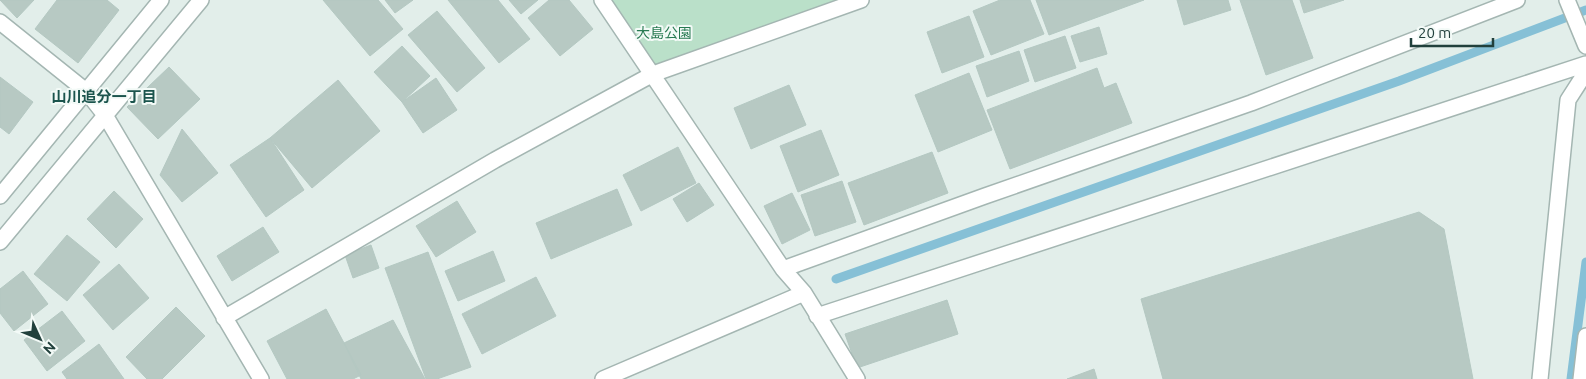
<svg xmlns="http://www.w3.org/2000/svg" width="1586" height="379" viewBox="0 0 1586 379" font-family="Ubuntu,'Noto Sans JP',sans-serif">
  <rect width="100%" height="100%" fill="#e2eeea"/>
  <path fill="#bae0c9" d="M602,0H837L653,74Z"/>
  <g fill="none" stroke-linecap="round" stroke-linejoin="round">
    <path stroke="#86c0d6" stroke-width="9" d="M836,279L1399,81L1586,10
      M1571,379L1586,262"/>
  </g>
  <path fill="#b7c9c3" stroke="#b4c8c2" d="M0,0H34L17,18Z
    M57,0H107L119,10L78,63L35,29Z
    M323,0H378L403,29L370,56Z
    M385,0H413L395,13Z
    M448,0H498L530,39L499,63Z
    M509,0H538L521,14Z
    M549,0H569L593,29L560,56L528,18Z
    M1000,0H1030L1044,34L991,55L973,11Z
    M1036,0H1144L1049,35Z
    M1177,0H1228L1231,10L1184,25Z
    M1240,0H1292L1313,58L1266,75Z
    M1300,0H1344L1304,13Z
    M437,11L485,68L457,92L408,35Z
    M969,16L984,57L942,73L927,32Z
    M1099,27L1107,54L1080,62L1071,36Z
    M1065,36L1076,68L1035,82L1024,50Z
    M402,46L430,76L402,102L374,72Z
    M1019,51L1029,81L987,97L976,66Z
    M169,67L200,99L158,139L127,107Z
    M1097,68L1104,88L1116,83L1132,123L1010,169L987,110Z
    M969,73L992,130L938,152L915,95Z
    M0,77L33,102L9,134L0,127Z
    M436,78L457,110L423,133L402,102Z
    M338,80L380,131L312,188L270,138Z
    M789,85L806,125L751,149L734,108Z
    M182,129L218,173L182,202L160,175Z
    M821,130L839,175L798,192L780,146Z
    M270,138L304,190L266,217L230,165Z
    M678,147L696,183L641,211L623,175Z
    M932,152L948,193L864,225L848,183Z
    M842,181L856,222L815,236L801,195Z
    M699,183L714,205L687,222L673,199Z
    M617,189L632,225L551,259L536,223Z
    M114,191L143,219L116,248L87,219Z
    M792,193L810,230L782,244L764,206Z
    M457,201L476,232L436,257L416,226Z
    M1419,212L1444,229L1473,379H1163L1141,299Z
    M263,227L279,252L232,281L217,256Z
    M67,235L100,262L67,301L34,274Z
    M371,245L379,268L353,278L345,255Z
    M493,251L505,281L458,301L445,271Z
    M428,252L471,367L437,379H426L385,268Z
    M119,264L149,298L113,330L83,295Z
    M23,271L48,304L14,331L0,313V289Z
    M536,277L556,316L482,354L462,314Z
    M947,300L958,334L857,368L845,334Z
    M176,307L205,336L162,379H147L126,357Z
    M326,309L361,375L353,379H287L267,341Z
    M62,311L85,341L47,371L24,340Z
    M393,320L425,379H361L344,343Z
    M99,344L124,379H67L62,372Z
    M1094,369L1097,379H1067Z"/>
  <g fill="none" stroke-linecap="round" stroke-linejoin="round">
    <defs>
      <path id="minor" d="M602,0L783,269L804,293L857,379
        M1567,0L1586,46
        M0,22L86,91L105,115L261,379
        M0,196L161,0
        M0,242L201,0
        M783,269L985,196L1251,103L1517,0
        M817,316L1586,64
        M224,318L495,160L653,74L861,0
        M603,379L804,293
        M1540,379L1568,100L1586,72
        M1581,379L1586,336"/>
    </defs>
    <use href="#minor" stroke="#a4b6b2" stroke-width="18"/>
    <use href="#minor" stroke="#fff" stroke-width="15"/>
  </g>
  <g text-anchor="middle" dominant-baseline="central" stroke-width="4" stroke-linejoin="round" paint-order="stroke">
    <g font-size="14" fill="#287a52" stroke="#f3faf7">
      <text x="664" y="33">大島公園</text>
    </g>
    <g font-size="15" font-weight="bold" fill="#1b544d" stroke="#f3faf7">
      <text x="104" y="96">山川追分一丁目</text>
    </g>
  </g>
  <g transform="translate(40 339) rotate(134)" stroke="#f3faf7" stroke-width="4" paint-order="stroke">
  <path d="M0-4L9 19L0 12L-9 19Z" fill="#21403c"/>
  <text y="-8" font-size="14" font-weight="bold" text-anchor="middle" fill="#21403c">N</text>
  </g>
  <path d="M1411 38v8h82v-8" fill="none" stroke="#21403c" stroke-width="2.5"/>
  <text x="1418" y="38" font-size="15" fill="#21403c" stroke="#f3faf7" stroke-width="4" paint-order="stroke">20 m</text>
</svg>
